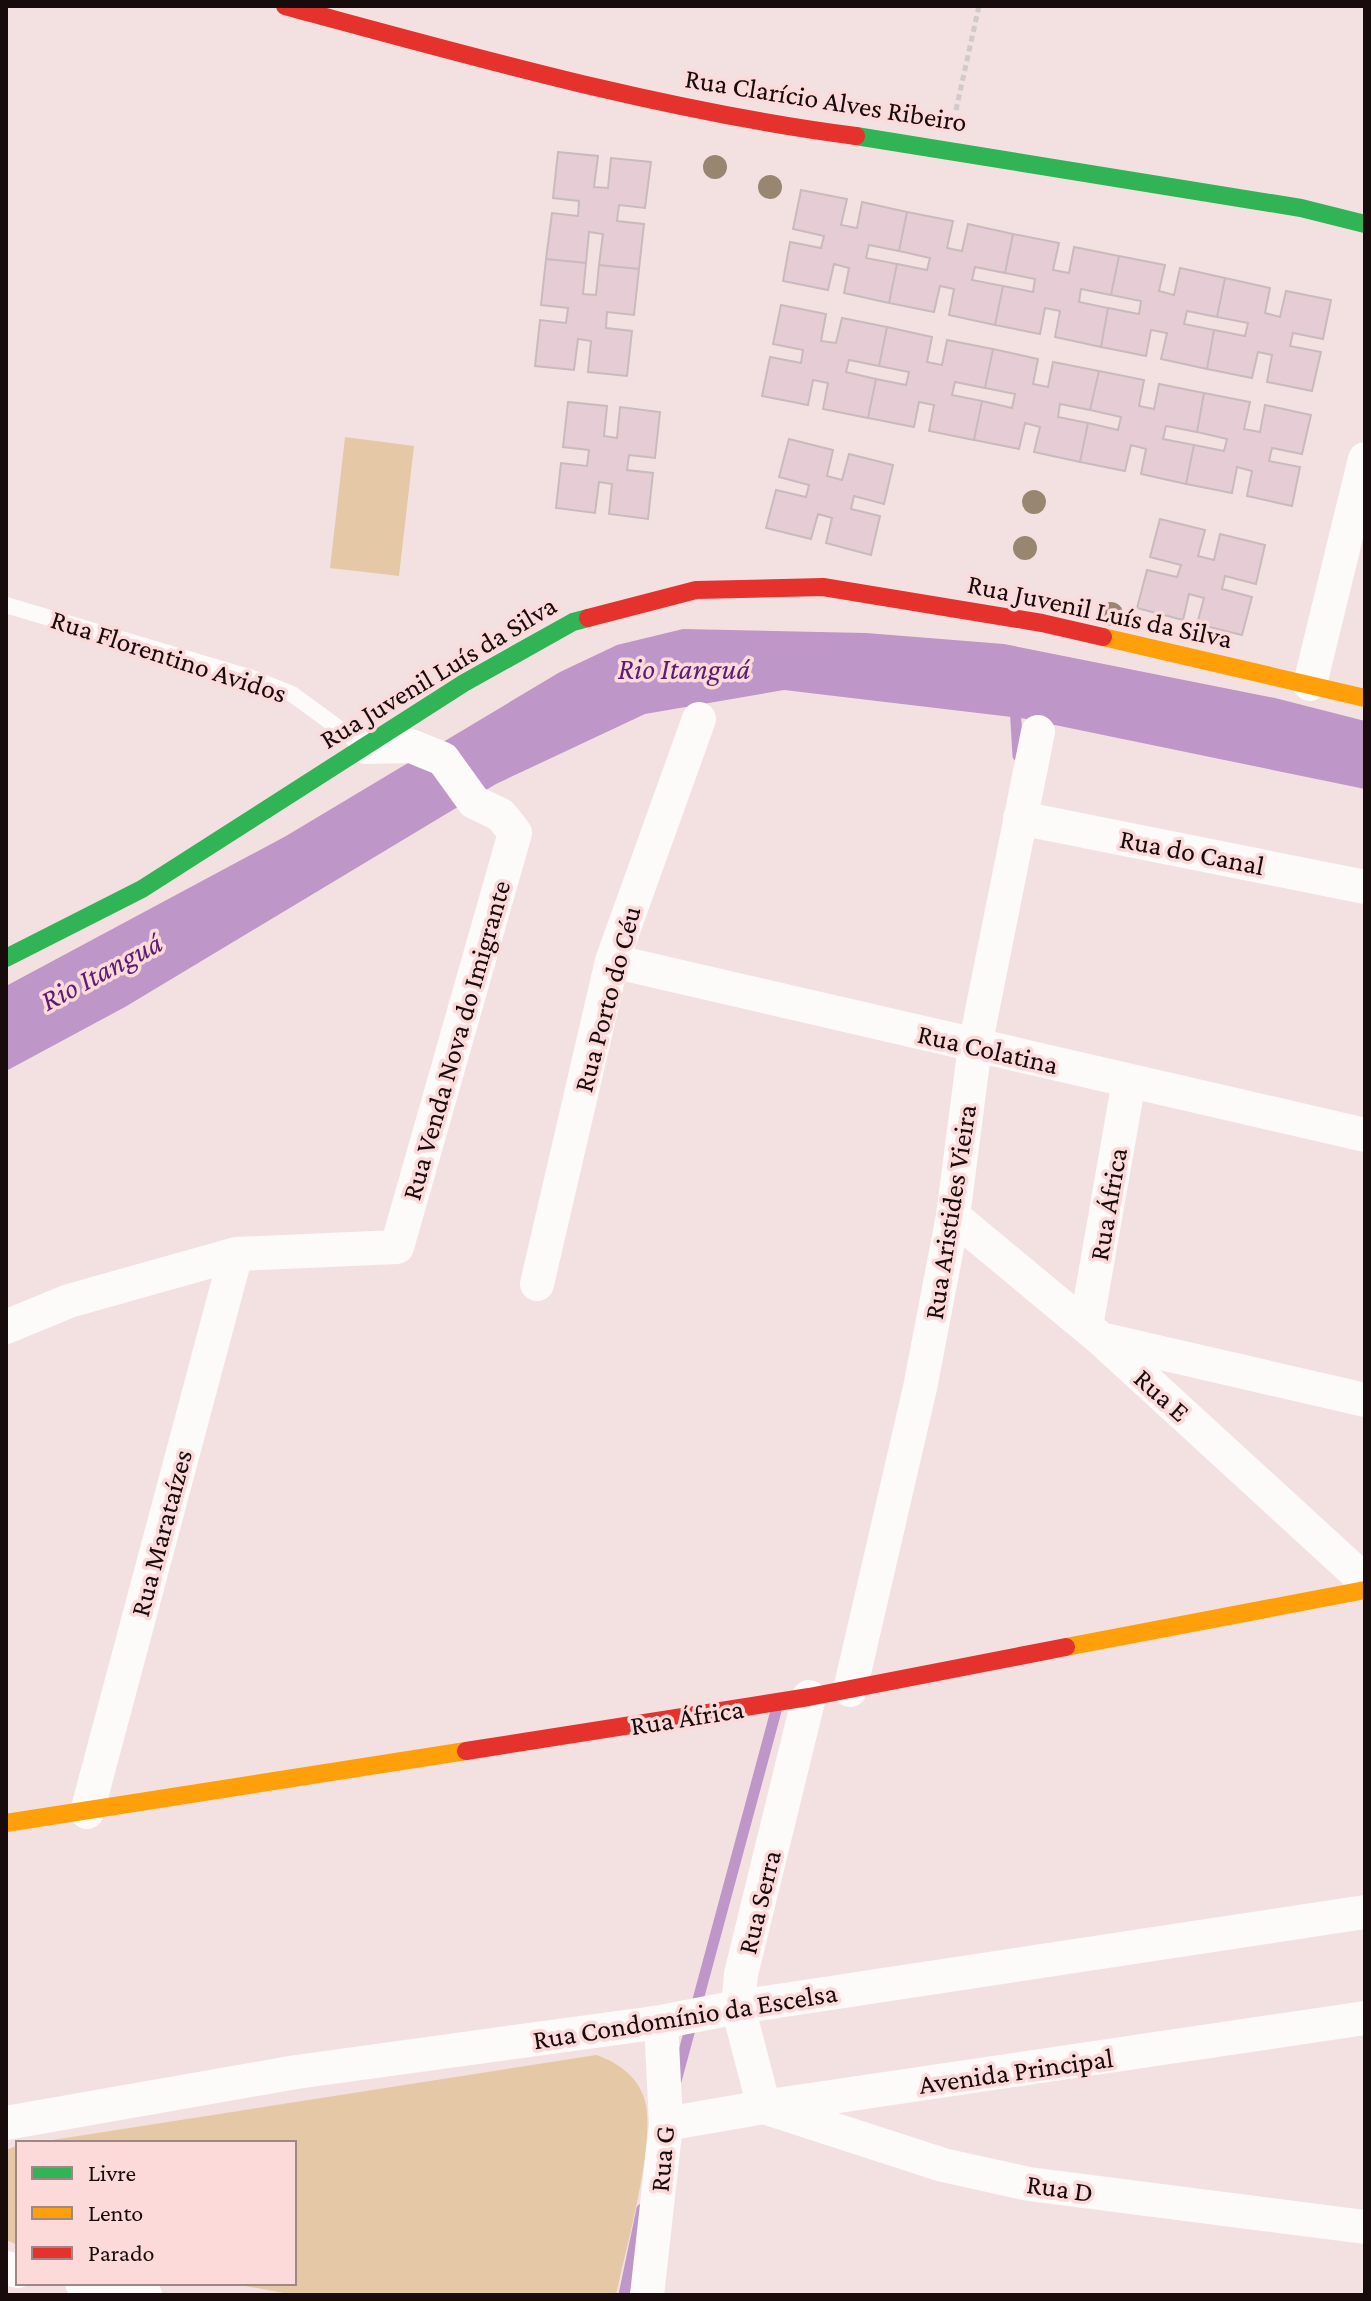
<svg xmlns="http://www.w3.org/2000/svg" width="1371" height="2301" viewBox="0 0 1371 2301" font-family="'Crimson Pro',serif">
  <rect width="100%" height="100%" fill="#f3e1e1"/>
  <path fill="#e5c9a6" d="M345,437L414,446L399,576L330,568Z
    M596,2055C620,2063 641,2079 646,2105C654,2149 626,2248 616,2295H295L229,2283H294V2143H33Z
    M18,2145V2245L6,2240V2150Z"/>
  <path fill="#bf96c8" d="M683,629L866,633L1004,644L1275,698L1365,721V789L1021,718L784,690L645,714L496,784L125,1007L6,1071V986L286,836L560,672L617,645Z"/>
  <g fill="none" stroke-linecap="round" stroke-linejoin="round">
    <path stroke="#bf96c8" stroke-width="11" d="M1015,705L1018,756
      M676,2081L776,1711
      M624,2295L642,2209"/>
  </g>
  <path fill="#e5ccd5" stroke="#c9babe" stroke-width="2" d="M558,152L598,156L594,187L608,188L611,158L651,162L645,208L619,205L617,221L644,224L639,269L599,265L603,234L589,232L586,263L546,259L552,213L578,216L579,201L553,198Z
    M801,190L847,199L841,225L857,228L862,202L907,212L899,251L869,245L866,258L897,264L889,303L844,293L849,268L834,264L828,290L783,281L790,242L821,248L824,236L793,229Z
    M907,212L953,221L947,248L962,251L968,224L1013,234L1005,273L975,267L972,280L1003,286L995,325L949,315L954,289L940,286L934,312L889,303L897,264L927,270L930,258L899,251Z
    M1013,234L1059,243L1053,270L1069,273L1074,247L1119,256L1111,295L1081,289L1079,302L1108,308L1101,347L1055,337L1060,311L1045,308L1040,334L995,325L1003,286L1033,292L1035,279L1005,273Z
    M1119,256L1165,265L1159,291L1174,295L1180,268L1225,278L1217,317L1187,311L1184,324L1214,330L1207,369L1161,359L1167,333L1151,330L1146,356L1101,347L1108,308L1139,314L1141,301L1111,295Z
    M546,259L586,263L583,294L596,295L599,265L639,269L634,315L607,312L606,328L632,331L627,376L588,372L591,341L578,339L574,370L535,366L540,320L566,323L568,308L541,305Z
    M1225,278L1270,288L1265,313L1280,317L1286,291L1331,300L1323,339L1293,333L1290,346L1321,352L1312,391L1267,382L1272,355L1258,352L1252,378L1207,369L1214,330L1245,336L1248,323L1217,317Z
    M781,305L826,314L821,341L836,343L842,318L887,327L879,366L849,360L846,372L876,379L868,418L823,409L828,383L813,380L808,405L762,396L770,357L801,363L803,350L773,344Z
    M887,327L932,337L927,362L942,365L947,340L993,349L985,388L955,382L952,395L982,401L974,440L929,431L934,405L919,402L914,427L868,418L876,379L906,385L909,372L879,366Z
    M993,349L1038,359L1033,384L1048,387L1053,362L1099,371L1090,410L1060,404L1058,417L1088,423L1080,462L1034,452L1040,427L1025,423L1019,449L974,440L982,401L1012,408L1015,394L985,388Z
    M1099,371L1144,380L1139,406L1154,409L1159,384L1204,393L1197,432L1166,426L1163,439L1194,445L1186,484L1141,474L1146,449L1131,445L1125,471L1080,462L1088,423L1118,430L1121,417L1090,410Z
    M1204,393L1250,402L1244,429L1260,432L1265,405L1311,415L1302,454L1272,448L1269,461L1300,467L1292,506L1247,496L1252,471L1237,467L1232,493L1186,484L1194,445L1224,451L1227,439L1197,432Z
    M568,402L607,406L604,436L617,438L620,407L660,412L655,458L629,455L627,470L653,473L648,519L609,514L612,484L599,482L595,513L556,508L561,463L587,466L589,450L563,447Z
    M789,439L833,450L827,476L842,480L849,454L893,465L884,504L854,496L851,509L880,516L871,555L826,543L832,518L818,514L811,539L766,528L776,490L806,497L809,485L779,477Z
    M1160,519L1205,530L1198,556L1214,560L1220,534L1265,545L1256,584L1225,576L1222,589L1252,597L1242,635L1197,624L1204,598L1189,594L1183,620L1137,608L1147,570L1177,577L1181,565L1150,557Z"/>
  <g fill="none" stroke-linecap="round" stroke-linejoin="round">
    <path stroke="#d0cbcb" stroke-width="5" stroke-dasharray="6 4" stroke-linecap="butt" d="M956,110L979,6"/>
    <path stroke="#fdfafa" stroke-width="16" d="M6,605L252,678L292,694L363,746"/>
    <path stroke="#fdfafa" stroke-width="34" d="M1310,684L1365,459
      M1020,818L1365,887
      M612,961L1365,1135
      M953,1216L1101,1339L1365,1581
      M537,1284L612,961L699,719
      M1086,1326L1129,1081
      M6,1327L69,1301L236,1254L397,1247L515,833L501,815L474,802L443,759L411,746L365,747
      M1105,1340L1365,1400
      M850,1690L920,1388L953,1216L975,1046L1038,732
      M809,1697L741,1974L738,2007L764,2107L943,2165L1029,2184L1365,2227
      M87,1812L236,1254
      M6,2123L296,2072L661,2022L738,2007L1365,1912
      M666,2124L764,2107L1365,2018
      M6,2268L18,2271
      M82,2283L145,2295
      M647,2295L666,2124L661,2022"/>
    <path stroke="#30b455" stroke-width="18" d="M856,136L1301,208L1365,224
      M6,958L142,889L464,683L573,622L588,618"/>
    <path stroke="#ff9f0a" stroke-width="18" d="M1103,637L1365,698
      M1066,1647L1365,1590
      M6,1823L466,1751"/>
    <path stroke="#e5322d" stroke-width="18" d="M285,6C474,57 662,111 856,136
      M588,618L696,590L823,587L1042,623L1103,637
      M466,1751L809,1697L1066,1647"/>
  </g>
  <g fill="#998671">
    <circle cx="715" cy="167" r="12"/>
    <circle cx="770" cy="187" r="12"/>
    <circle cx="1034" cy="502" r="12"/>
    <circle cx="1025" cy="548" r="12"/>
    <circle cx="1111" cy="614" r="12"/>
  </g>
  <g text-anchor="middle" dominant-baseline="central" stroke-width="7" stroke-linejoin="round" paint-order="stroke">
    <g font-size="28" fill="#180b0b" stroke="#fbdad9">
      <text transform="translate(826 100) rotate(9)">Rua Clarício Alves Ribeiro</text>
      <text transform="translate(1100 611) rotate(12)">Rua Juvenil Luís da Silva</text>
      <text transform="translate(169 656) rotate(18)">Rua Florentino Avidos</text>
      <text transform="translate(438 672) rotate(-31)">Rua Juvenil Luís da Silva</text>
      <text transform="translate(1192 852) rotate(11)">Rua do Canal</text>
      <text transform="translate(607 999) rotate(-75)">Rua Porto do Céu</text>
      <text transform="translate(456 1040) rotate(-74)">Rua Venda Nova do Imigrante</text>
      <text transform="translate(988 1049) rotate(13)">Rua Colatina</text>
      <text transform="translate(1108 1204) rotate(-80)">Rua África</text>
      <text transform="translate(950 1212) rotate(-81)">Rua Aristides Vieira</text>
      <text transform="translate(1162 1395) rotate(42)">Rua E</text>
      <text transform="translate(161 1533) rotate(-75)">Rua Marataízes</text>
      <text transform="translate(687 1717) rotate(-9)">Rua África</text>
      <text transform="translate(759 1902) rotate(-76)">Rua Serra</text>
      <text transform="translate(685 2016) rotate(-9)">Rua Condomínio da Escelsa</text>
      <text transform="translate(1016 2071) rotate(-8)">Avenida Principal</text>
      <text transform="translate(662 2159) rotate(-85)">Rua G</text>
      <text transform="translate(1060 2188) rotate(8)">Rua D</text>
    </g>
    <g font-size="30" font-style="italic" fill="#5d1b73" stroke="#fbdad9">
      <text x="684" y="668">Rio Itanguá</text>
      <text transform="translate(101 971) rotate(-28)">Rio Itanguá</text>
    </g>
  </g>
  <rect width="1371" height="2301" fill="none" stroke="#180b0b" stroke-width="16"/>
  <rect x="16" y="2141" width="280" height="144" fill="#fbdad9" stroke="#a08787" stroke-width="2"/>
  <rect x="32" y="2167" width="40" height="12" fill="#30b455" stroke="#a08787" stroke-width="2"/>
  <text x="88" y="2181" font-size="24" fill="#180b0b">Livre</text>
  <rect x="32" y="2207" width="40" height="12" fill="#ff9f0a" stroke="#a08787" stroke-width="2"/>
  <text x="88" y="2221" font-size="24" fill="#180b0b">Lento</text>
  <rect x="32" y="2247" width="40" height="12" fill="#e5322d" stroke="#a08787" stroke-width="2"/>
  <text x="88" y="2261" font-size="24" fill="#180b0b">Parado</text>
</svg>
